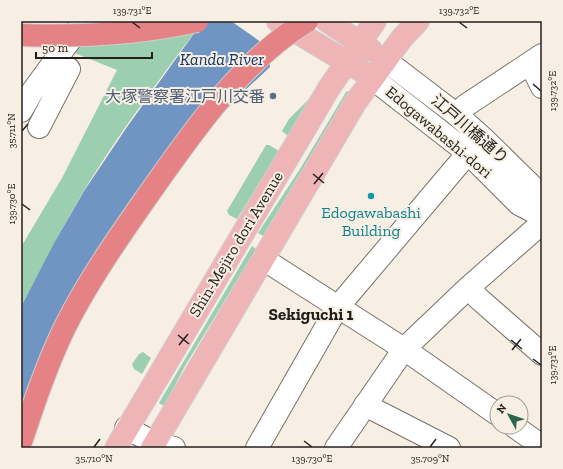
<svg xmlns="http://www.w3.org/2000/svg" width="563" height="469" viewBox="0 0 563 469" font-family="'Zilla Slab','Noto Sans JP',serif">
  <rect width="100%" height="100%" fill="#f7efe4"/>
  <path fill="#9bcfaf" d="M93,21H203C161,77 119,133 83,192C61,230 41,268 21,307V247L62,178L117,70L72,52Z
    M348,91L350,93L263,236L258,233L300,169L346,92Z
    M312,96L288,136L282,131L289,119Z
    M266,145H269L279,151L237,219L229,215L227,211Z
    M252,246L256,249L185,366L164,406L159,403Z
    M143,352L151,358L142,374L134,369L132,364L139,354Z"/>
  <path fill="#7095c2" d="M203,21H286L267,40L270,67L241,94L212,125L133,227L85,302L21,448V307L53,245L84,191L127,127Z"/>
  <path fill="#f7efe4" d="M231,21H286L268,47Z"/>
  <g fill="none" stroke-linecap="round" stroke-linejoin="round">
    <defs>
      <path id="minor" d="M385,60L457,115L485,140L535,189L542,207
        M530,63L542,87
        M372,78L468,153L519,204L542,216
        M21,111L32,92L84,21
        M457,115L465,106L542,55
        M39,127L69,69L56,61
        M263,259L404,349L497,414
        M469,287L478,298L542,354
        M365,405L449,448
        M515,427L542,446
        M126,428L155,443L174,448
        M257,448L337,308L468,153
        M336,448L404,349L469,287L542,223"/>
      <path id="major" d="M278,21L360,70
        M327,21L371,50
        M116,448L329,88L375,21
        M152,448L355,103L402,38L418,21"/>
    </defs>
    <use href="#minor" stroke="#787268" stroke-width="24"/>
    <use href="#major" stroke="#cfcecd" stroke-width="24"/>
    <use href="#minor" stroke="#fff" stroke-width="22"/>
    <use href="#major" stroke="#efb4b6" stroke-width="22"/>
    <defs>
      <path id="highway-bridge" d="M21,35C80,37 139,34 197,21
        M21,442C34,403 47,364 65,327C87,283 116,241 144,201C190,136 238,63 307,21"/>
    </defs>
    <use href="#highway-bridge" stroke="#cfcecd" stroke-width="24" stroke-linecap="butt"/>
    <use href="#highway-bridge" stroke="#e58285" stroke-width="22"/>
  </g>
  <path fill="none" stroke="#24211d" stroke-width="1.5" d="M132,22L140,28M459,22L467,28M533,84L541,91M22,131L28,124M313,174L324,183M314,184L323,173M22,204L30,210M178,335L189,344M511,340L522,349M179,345L188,334M512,350L521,339M533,359L541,365M304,441L312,447M94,447L100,439M430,447L436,439"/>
  <circle fill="#5c6f8a" stroke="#f7efe4" stroke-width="1.5" cx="273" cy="96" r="4"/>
  <circle fill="#0f9aa8" stroke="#f7efe4" stroke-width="1.5" cx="371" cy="196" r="4"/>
  <g text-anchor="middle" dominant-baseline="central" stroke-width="4" stroke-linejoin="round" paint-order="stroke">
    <g font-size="16" fill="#4e5e75" stroke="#f7efe4" text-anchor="end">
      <text x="265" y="96">大塚警察署江戸川交番</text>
    </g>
    <g font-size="16" fill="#24211d" stroke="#f7efe4">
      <text transform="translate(470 129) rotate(41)">江戸川橋通り</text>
      <text transform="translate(439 132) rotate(40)">Edogawabashi-dori</text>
      <text transform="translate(236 244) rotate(-59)">Shin-Mejiro dori Avenue</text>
    </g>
    <g font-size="16" fill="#0d838f" stroke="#f7efe4">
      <text x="371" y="212">Edogawabashi<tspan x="371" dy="18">Building</tspan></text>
    </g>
    <g font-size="17" font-style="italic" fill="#113964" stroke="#f7efe4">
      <text x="222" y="59">Kanda River</text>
    </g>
    <g font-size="17" font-weight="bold" fill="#24211d" stroke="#f7efe4">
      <text x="311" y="314">Sekiguchi 1</text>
    </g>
  </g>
  <rect width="563" height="469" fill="none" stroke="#f7efe4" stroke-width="44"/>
  <g transform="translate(509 415) rotate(310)"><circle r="19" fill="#f7efe4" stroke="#a39d94"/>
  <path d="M0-3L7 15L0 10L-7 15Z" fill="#2a654e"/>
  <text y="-6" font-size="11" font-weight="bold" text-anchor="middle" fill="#24211d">N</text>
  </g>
  <path d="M36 52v6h116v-6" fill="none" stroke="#24211d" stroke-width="2"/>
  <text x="42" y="52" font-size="12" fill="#24211d" stroke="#f7efe4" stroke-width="3" paint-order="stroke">50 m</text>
  <rect x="22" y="22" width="519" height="425" fill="none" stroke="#24211d" stroke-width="1.5"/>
  <g font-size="10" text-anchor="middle" fill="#24211d">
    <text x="132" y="14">139.731°E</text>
    <text x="459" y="14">139.732°E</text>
    <text transform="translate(552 91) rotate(-90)" y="4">139.732°E</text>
    <text transform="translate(11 131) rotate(-90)" y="4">35.711°N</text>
    <text transform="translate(11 204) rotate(-90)" y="4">139.730°E</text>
    <text transform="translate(552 365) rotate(-90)" y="4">139.731°E</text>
    <text x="94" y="462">35.710°N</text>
    <text x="312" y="462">139.730°E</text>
    <text x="430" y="462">35.709°N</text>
  </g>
</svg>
